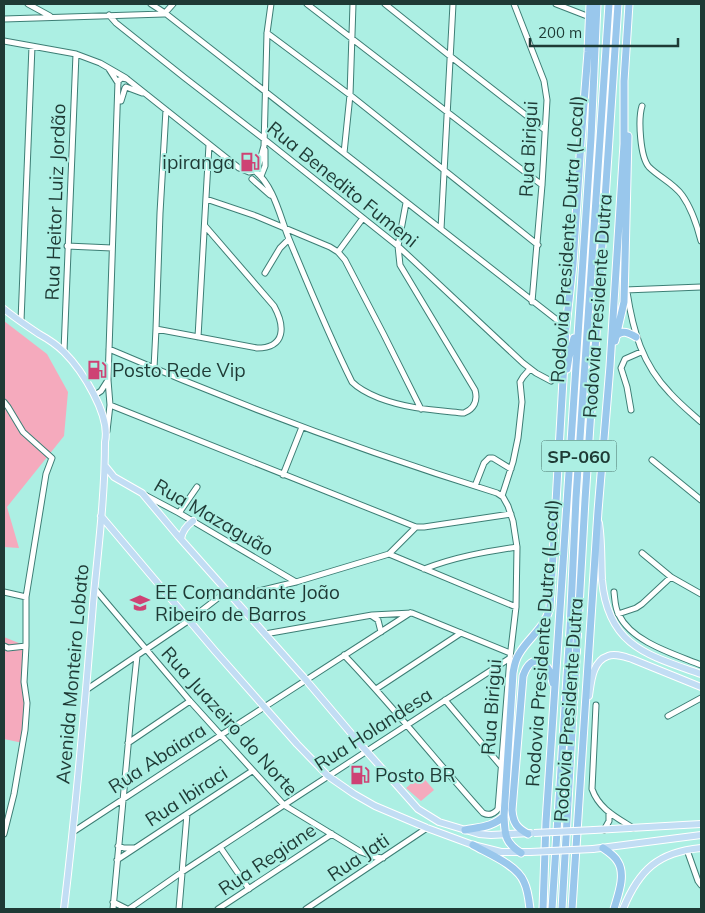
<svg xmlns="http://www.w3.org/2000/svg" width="705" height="913" viewBox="0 0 705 913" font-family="Mulish,sans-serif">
  <rect width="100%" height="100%" fill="#acefe3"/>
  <path fill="#f5aabd" d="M4,321L47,354L68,392L64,436L7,507L19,548L4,547Z
    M4,637L26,646L23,743L4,739Z
    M421,775L434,790L421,801L406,788Z"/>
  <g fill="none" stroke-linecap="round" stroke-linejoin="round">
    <defs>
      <path id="minor" d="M28,4L50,16
        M151,4L165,13L566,327
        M307,4L542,185
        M385,4L450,56L545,130
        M514,4L544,81L547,100L542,185L532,302
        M556,4L587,16
        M165,13L173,4
        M109,15L116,23L185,78L264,139L398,246L523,363L536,373L551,381
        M4,19L164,14
        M267,33L350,95L538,245
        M4,41L76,54L100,63L126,78
        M109,69L118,83
        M127,79L239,168L249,172L255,171
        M126,87L142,93
        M121,101L125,88
        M642,106C638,119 640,157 649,167C659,177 673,183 682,195C692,209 697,225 701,241
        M344,153L350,95L353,4
        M255,171C274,186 280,217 289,239C309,287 329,336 352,382C360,390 369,394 379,398C408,409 433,410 464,413C474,409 478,401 475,390L400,265L398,246L406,203
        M255,171L259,164L264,146L267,33L271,4
        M261,176L265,166V150
        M252,179L270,195
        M206,199L256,216L330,247L338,252L345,260L384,335L421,409
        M441,229L453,4
        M67,246L112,248
        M338,252L363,218
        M265,273L280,248L289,239
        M625,290L701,287
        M627,292C633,331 642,364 670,393C680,404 691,413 701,422
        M21,321L32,46
        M156,329L257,348C286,348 285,326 274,306L205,226
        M198,337L209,145
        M109,349C236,404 365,452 497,493L503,497L508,506L513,521L517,547L516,607L510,658L498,809C494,814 489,816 483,813C436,761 393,706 344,655
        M64,351L76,54
        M154,368L156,329L160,213L166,110
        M95,395L101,391L108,380
        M4,402L8,407L23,432L52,458L46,474L26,597V646L24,682L27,703L25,730L14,794L4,834
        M110,405L416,527H424L511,514
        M631,410L627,387L621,368L625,359L641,352
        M107,431L110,405L108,380L118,81L122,78L127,79
        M652,460L701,500
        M283,475L302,427
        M475,486L484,463L489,458H493L511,469
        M145,495L179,513L296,582
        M502,496L513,462L518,438L522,402L520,382L523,377L530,369
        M179,513L197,487
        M642,553L671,577L701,594
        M389,554L516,607
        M424,569C455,557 484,552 517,547
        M95,589L190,701L284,805L361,852L375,857L383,858
        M4,592L26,597
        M614,592C615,600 615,609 619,615C632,642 674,654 701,665
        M233,597L296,582L389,554L416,527
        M618,614L636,608L642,604L671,577
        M372,616L378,620L381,632
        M265,634L372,615L412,613L510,653
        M4,646L8,648L26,646
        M376,689L461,633
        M86,690L188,621L227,591
        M445,700L501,766
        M596,705L592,789C599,809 616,817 633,828
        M668,716L701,698
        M128,743L190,701
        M604,830L609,821V812
        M73,832L221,735L410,613
        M118,846L124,848H134
        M220,847L249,889
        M687,850L698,881L701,885
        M117,860L252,771
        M113,902L127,909
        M113,909L132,703L137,656
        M129,909L182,872L284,805L510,658
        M179,909L187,814
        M218,909L332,834
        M306,909L427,828"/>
      <path id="major" d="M4,309C15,318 27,326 39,334C48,339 57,345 64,352C82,370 111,415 105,442C105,496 98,550 93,604C85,706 76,808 64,909
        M106,467L114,477L142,493L178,536L306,680L361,745L418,809L439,822L479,834L491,835L530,833
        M101,516L215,651L297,744L328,776L354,794L375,806L427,828L473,845L501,852H530
        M599,523C602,542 601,561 602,580C608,646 647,655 701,674
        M181,539C182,531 186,526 193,521
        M589,696C591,683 592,661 608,656C615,653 625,657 632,659L701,687
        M594,830L701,824
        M593,849L701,835
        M623,909C639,870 658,852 701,848"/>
      <path id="highway" d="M616,336C622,329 629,333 636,337
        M615,341L624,302L628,136
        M567,369L569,357L574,338
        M465,830C480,827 493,827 504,816
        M528,834C517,828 513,823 512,810L523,676C532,650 550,661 553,683
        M473,845C489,854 517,865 524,882C528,890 529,900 530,909
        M603,848C609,852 615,856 618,862C626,875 618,895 614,909
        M521,853C504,842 505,834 504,816L513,673C514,667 515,660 519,654C529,637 544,629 550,608L566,327L573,264L581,141L588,52L590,4
        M543,909L546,822L591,138L597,4
        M552,909L570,630L576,498L609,4
        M562,909L585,500L618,4
        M572,909L598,511L610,366L624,144V81L629,4"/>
    </defs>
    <use href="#minor" stroke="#3d7e75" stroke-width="7"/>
    <use href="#major" stroke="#fff" stroke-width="8"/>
    <use href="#highway" stroke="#fff" stroke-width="9"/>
    <use href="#minor" stroke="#fff" stroke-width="5"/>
    <use href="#major" stroke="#c2ddf4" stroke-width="6"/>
    <use href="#highway" stroke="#99c7ec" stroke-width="7"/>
    <defs>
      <path id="major-bridge" d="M534,833L594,830
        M530,852L593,849"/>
    </defs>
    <use href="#major-bridge" stroke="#fff" stroke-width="8" stroke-linecap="butt"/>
    <use href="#major-bridge" stroke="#c2ddf4" stroke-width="6"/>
  </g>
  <defs>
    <symbol id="fuel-bare" viewBox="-9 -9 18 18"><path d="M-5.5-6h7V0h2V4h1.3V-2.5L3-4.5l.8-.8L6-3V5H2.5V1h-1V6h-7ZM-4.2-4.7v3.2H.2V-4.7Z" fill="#ce4274" stroke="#acefe3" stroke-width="2.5" paint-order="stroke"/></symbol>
    <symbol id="school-bare" viewBox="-9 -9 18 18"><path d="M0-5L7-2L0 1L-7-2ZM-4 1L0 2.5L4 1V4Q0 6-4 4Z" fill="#ce4274" stroke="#acefe3" stroke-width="2.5" paint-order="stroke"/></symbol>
  </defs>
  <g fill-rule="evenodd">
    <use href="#fuel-bare" x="236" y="148" width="28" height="28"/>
    <use href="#fuel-bare" x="83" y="356" width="28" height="28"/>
    <use href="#school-bare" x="126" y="589" width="28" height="28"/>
    <use href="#fuel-bare" x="346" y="761" width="28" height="28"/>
  </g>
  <g text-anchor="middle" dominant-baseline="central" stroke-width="4" stroke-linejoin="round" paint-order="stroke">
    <rect fill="#acefe3" stroke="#497069" stroke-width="1" x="541.5" y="440.5" width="75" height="31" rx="4"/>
    <g font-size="18" font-weight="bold" fill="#1e3a35">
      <text x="579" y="456">SP-060</text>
    </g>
    <g font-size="19" fill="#1e3a35" stroke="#acefe3">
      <text transform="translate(528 149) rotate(-87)">Rua Birigui</text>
      <text transform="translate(343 184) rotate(39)">Rua Benedito Fumeni</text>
      <text transform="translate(55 202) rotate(-88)">Rua Heitor Luiz Jordão</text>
      <text transform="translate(567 239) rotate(-86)">Rodovia Presidente Dutra (Local)</text>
      <text transform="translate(597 306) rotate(-86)">Rodovia Presidente Dutra</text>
      <text transform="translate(214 517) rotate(30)">Rua Mazaguão</text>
      <text transform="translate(542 643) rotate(-86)">Rodovia Presidente Dutra (Local)</text>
      <text transform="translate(72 674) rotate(-85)">Avenida Monteiro Lobato</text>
      <text transform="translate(491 707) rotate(-86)">Rua Birigui</text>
      <text transform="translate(568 710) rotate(-86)">Rodovia Presidente Dutra</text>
      <text transform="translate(230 721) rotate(48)">Rua Juazeiro do Norte</text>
      <text transform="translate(373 729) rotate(-33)">Rua Holandesa</text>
      <text transform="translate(157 758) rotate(-33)">Rua Abaiara</text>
      <text transform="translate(186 796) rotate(-33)">Rua Ibiraci</text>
      <text transform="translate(358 857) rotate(-34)">Rua Jati</text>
      <text transform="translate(267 859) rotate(-34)">Rua Regiane</text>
    </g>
    <g font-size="19" fill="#1e3a35" stroke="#acefe3" text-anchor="start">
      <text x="235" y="162" text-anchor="end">ipiranga</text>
      <text x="112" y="370">Posto Rede Vip</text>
      <text x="155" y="592">EE Comandante João<tspan x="155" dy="22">Ribeiro de Barros</tspan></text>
      <text x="375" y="775">Posto BR</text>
    </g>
  </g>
  <rect width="705" height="913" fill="none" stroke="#1e3a35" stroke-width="10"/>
  <path d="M530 38v8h148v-8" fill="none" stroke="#1e3a35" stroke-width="2.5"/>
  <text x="538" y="38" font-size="15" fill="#1e3a35" stroke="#acefe3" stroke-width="4" paint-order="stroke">200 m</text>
</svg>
